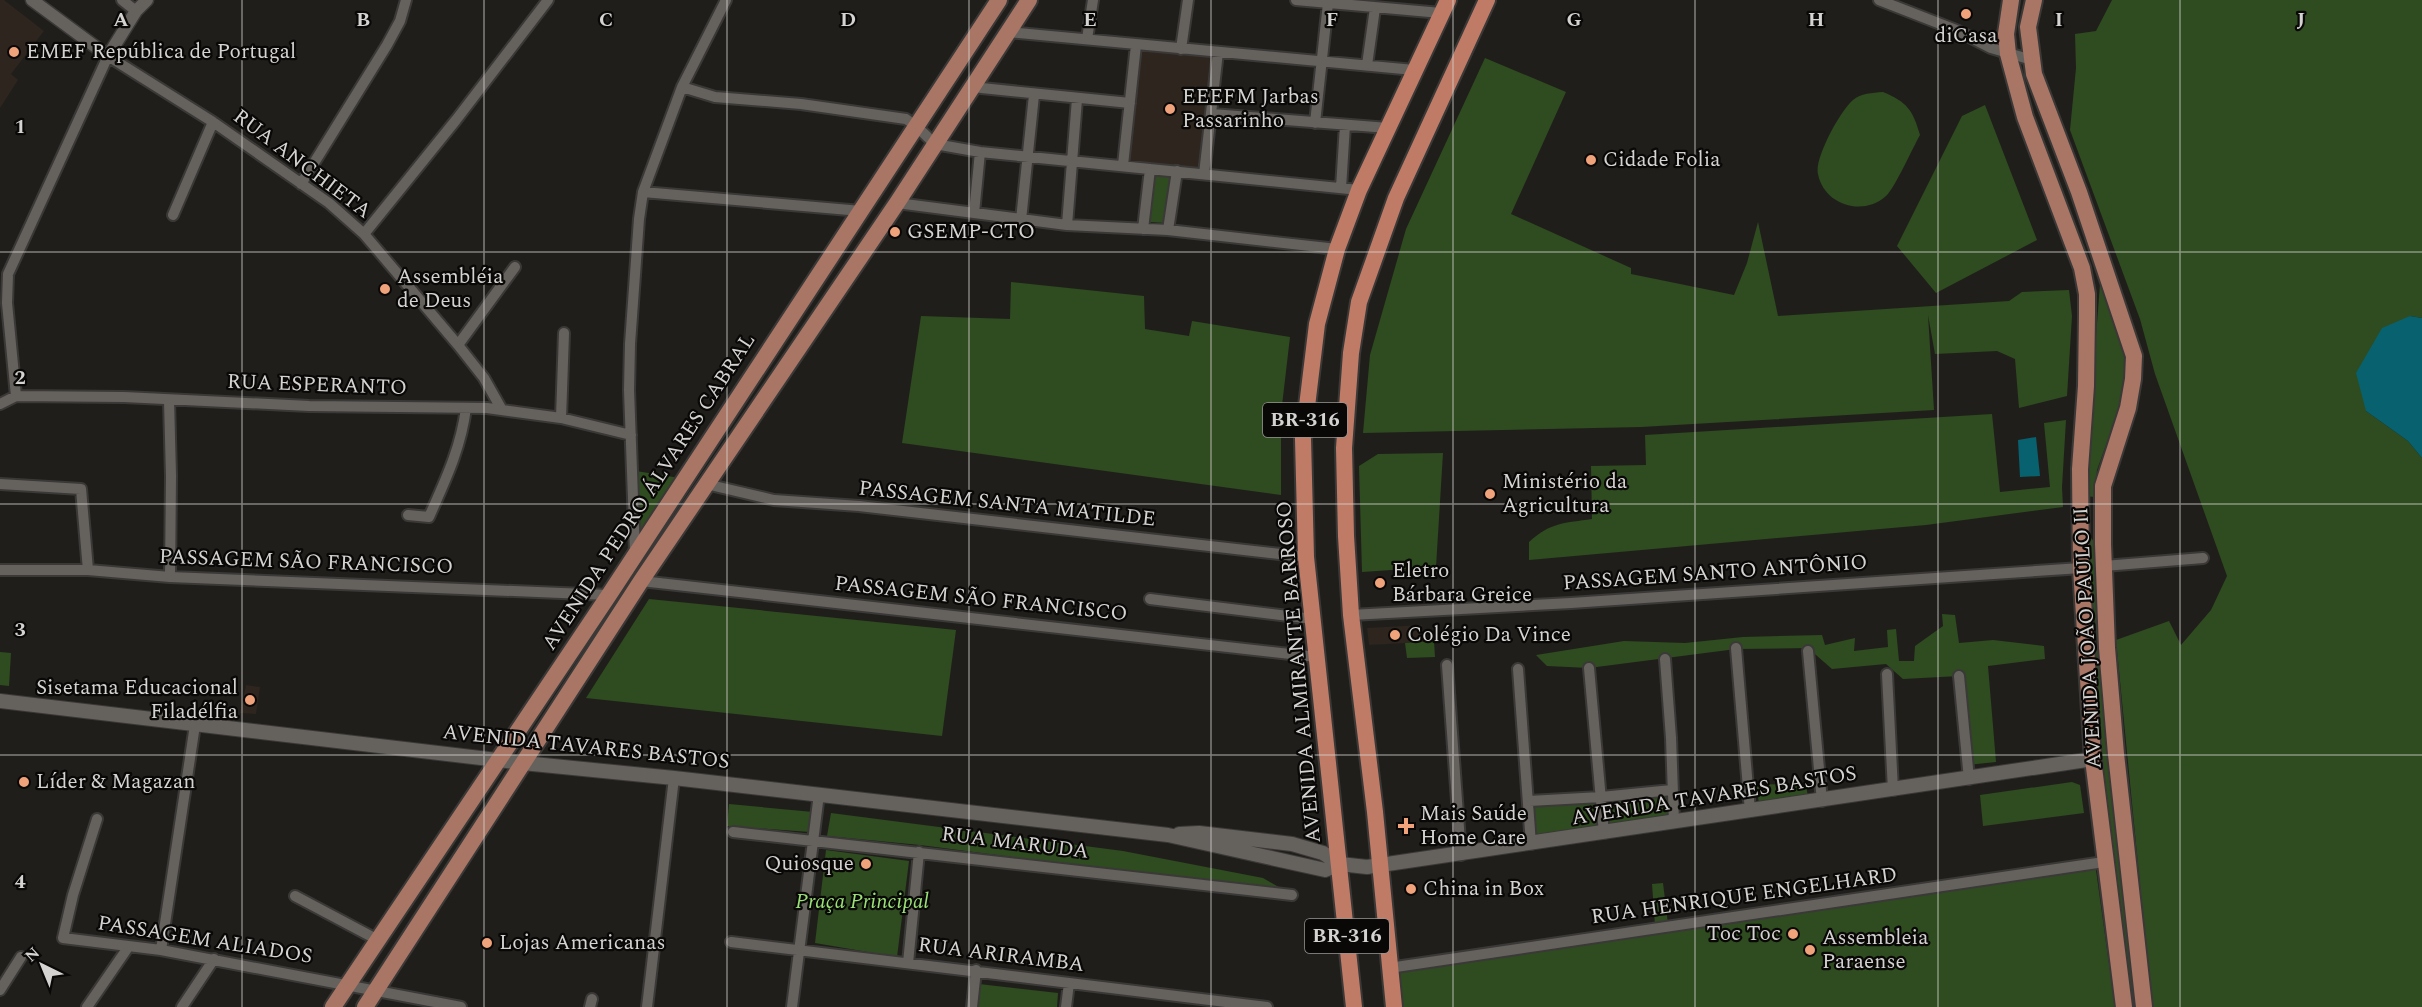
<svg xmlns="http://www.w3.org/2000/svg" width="2422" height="1007" viewBox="0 0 2422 1007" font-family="Spectral,serif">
  <rect width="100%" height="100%" fill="#201e1b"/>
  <path fill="#2d251e" d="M0,0H4L44,31L11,74L18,80L0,108Z
    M1139,50L1213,56L1201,168L1127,162Z
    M1422,625L1423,642L1369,645L1367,628Z
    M246,685L260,687L256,714L240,713Z"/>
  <path fill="#2e4c1f" d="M2112,0H2422V318L2410,316L2366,411L2408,441L2422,458V1007H2152L2116,640L2169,621L2181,645L2211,610L2227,576L2155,374L2140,319L2070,130L2076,68L2075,34L2096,31Z
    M1485,58L1566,92L1511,214L1631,268V274L1734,295L1747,263L1758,222L1778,316L2009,301L2022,292L2069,290L2072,316L2067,396L2019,408L2015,359L1997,351L1935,354L1928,315L1934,410L1641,427L1363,433L1370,355L1406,229Z
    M1883,92C1907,102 1913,110 1920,135C1913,147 1895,188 1886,196C1863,217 1824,205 1818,174C1814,159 1840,111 1853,100C1861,93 1872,93 1883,92Z
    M1985,105L2037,240L1936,293L1897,246L1962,116Z
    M1154,173L1173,174L1166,223L1148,222Z
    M1011,282L1144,296L1145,329L1189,336L1192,321L1290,337L1281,414V495L902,443L921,316L1010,319Z
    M2100,284L2127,358V387L2097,470L2095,497L2084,496Z
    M1992,414L2000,492L2050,487L2044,423L2066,420L2062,487L2063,507L1926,525L1529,560V542C1551,522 1565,523 1592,519L1591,466L1646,465L1645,435Z
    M1443,453L1436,567L1362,572L1359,466L1378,454Z
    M636,471L686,479L635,553Z
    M2083,507L2089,508V534L2097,547L2102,642L2097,641L2094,609L2087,598Z
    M649,599L956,630L942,736L586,698Z
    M1942,614L1955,615L1959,643L1993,640L2044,646L2045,659L1988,666L1996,762L1967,765L1959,676L1903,679L1886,664L1832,669L1808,648L1736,649L1589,668L1547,666L1536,655L1624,641L1685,643L1743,637L1822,635L1825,645L1855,638L1854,651L1888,647L1887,630L1896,629L1899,661H1914L1915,646L1943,626Z
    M1434,641L1435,657L1407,658L1405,643Z
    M2094,647L2100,652V670L2138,1007H2133C2120,887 2099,768 2094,647Z
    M0,652L11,653L9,686L0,685Z
    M2072,782L2080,785L2084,813L1983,826L1980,795Z
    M1756,784L1806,785L1808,797L1759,803Z
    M1668,794V816L1608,824L1606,798Z
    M1596,799L1598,829L1536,836L1534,804Z
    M729,804L813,812L810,832L727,826Z
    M831,813L1123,851L1263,878L1289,893L920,845L827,836Z
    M826,850L909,861L897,957L815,943Z
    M2095,863L2115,1007H1392L1388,968Z
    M1663,883L1668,924L1655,925L1652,884Z
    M979,984L1058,993L1057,1007H976Z"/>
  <path fill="#08616e" d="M2410,316L2422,318V458L2408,441L2366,411L2356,373L2382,328Z
    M2036,437L2040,476L2020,477L2018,440Z"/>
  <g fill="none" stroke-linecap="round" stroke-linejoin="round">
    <defs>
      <path id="minor" d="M122,0L136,11
        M1296,0L1441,13
        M1879,0L1956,30L1991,48L2032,60
        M1008,32L1414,70
        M1087,39L1093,0
        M1181,49L1188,0
        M1367,65L1375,8
        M682,87L715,97L801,104L906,119L916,126L935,144L980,152L1359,190
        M972,87L1130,103
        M1212,114L1388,128
        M1315,123L1328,3
        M1123,165L1136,45
        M1204,174L1218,52
        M301,184L387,45L400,21L406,0
        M1341,188L1345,125
        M643,192L861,211
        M897,203L1067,225L1168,230L1337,249
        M974,213L980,152
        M173,215L213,122
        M1021,220L1034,95
        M1067,225L1077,99
        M1143,229L1150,169
        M1168,230L1177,171
        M364,234L456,120L548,0
        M458,345L515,267
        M16,396L7,303L8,274L108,56L213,122L329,203L364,234L458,345L484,378L502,410
        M169,400L171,476L170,577
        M0,404L16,396L124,397L309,406L487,408L561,418L631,435
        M561,418L564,333
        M0,484L81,489L88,570
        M706,484L774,500L859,506L1306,557
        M408,515L429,517C445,481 461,448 466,408
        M635,552L629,390L630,344L639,219L643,192L682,87L726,0
        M2104,566L2203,558
        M0,570H88L170,577L609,595
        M641,581L1317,657
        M1150,599L1313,619
        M1351,615L1571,603L2081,568
        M1736,648L1750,811
        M1808,651L1822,801
        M1665,659L1671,738L1674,822
        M1447,665L1461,855
        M1589,668L1604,833
        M1518,669L1531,844
        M1887,674L1893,790
        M1959,676L1969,779
        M1529,801L1601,797L1672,790
        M97,819L73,895L63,938L161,950L461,1007
        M733,832L1292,895
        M295,896L378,940
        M731,942L1267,1007
        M161,950L195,725
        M908,963L919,852
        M1389,968L2104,862
        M0,990L21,957
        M87,1007L129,946
        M182,1007L214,959
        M590,1007L592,999
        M647,1007L674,778
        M792,1007L819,794
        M972,1007L976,970
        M1066,1007L1069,983"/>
      <path id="tertiary" d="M32,0L108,56L136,11L147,0"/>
      <path id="secondary" d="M0,701L523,763L674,778L1168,835L1325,870L1340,864
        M1179,834L1199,833L1292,844L1323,853L1340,864L1367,867L2093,759"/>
      <path id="primary" d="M2011,0L2006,34L2008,54L2025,117L2082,268L2087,294V314L2086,386L2080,469L2081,568L2093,759L2124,1007
        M2034,0L2028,27L2034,74L2079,192L2134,356L2133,379L2128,408L2103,486V544L2107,648L2116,754L2144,1007
        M333,1007L609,595L999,0
        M365,1007L641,581L897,203L1029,0"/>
      <path id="trunk" d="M1354,1007L1306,557L1303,439L1317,324L1337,249L1359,190L1448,0
        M1394,1007L1375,812L1351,615L1346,536L1344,448L1351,353L1359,302L1396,198L1487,0"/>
    </defs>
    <use href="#minor" stroke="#3b3937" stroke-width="14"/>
    <use href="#tertiary" stroke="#3b3937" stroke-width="15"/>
    <use href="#secondary" stroke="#3b3937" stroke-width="16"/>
    <use href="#primary" stroke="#3b3937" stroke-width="20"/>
    <use href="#trunk" stroke="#3b3937" stroke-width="20"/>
    <use href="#minor" stroke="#65625e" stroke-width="10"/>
    <use href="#tertiary" stroke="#65625e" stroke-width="12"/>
    <use href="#secondary" stroke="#65625e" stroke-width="14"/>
    <use href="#primary" stroke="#a97565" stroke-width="16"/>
    <use href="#trunk" stroke="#c07b67" stroke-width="16"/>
  </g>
  <path fill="none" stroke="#d5d3d1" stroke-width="1.5" stroke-opacity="0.55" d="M242,0V1007M484,0V1007M727,0V1007M969,0V1007M1211,0V1007M1453,0V1007M1695,0V1007M1938,0V1007M2180,0V1007M0,252H2422M0,504H2422M0,755H2422"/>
  <g fill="#f0a27a" stroke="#090807" stroke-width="2">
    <circle cx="1966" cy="14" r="6"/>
    <circle cx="14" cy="52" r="6"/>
    <circle cx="1170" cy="109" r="6"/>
    <circle cx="1591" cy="160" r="6"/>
    <circle cx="895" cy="232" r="6"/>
    <circle cx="385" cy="289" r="6"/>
    <circle cx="1490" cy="494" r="6"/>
    <circle cx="1380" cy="583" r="6"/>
    <circle cx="1395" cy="635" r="6"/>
    <circle cx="250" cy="700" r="6"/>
    <circle cx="24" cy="782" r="6"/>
    <path d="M1403 817h6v6h6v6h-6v6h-6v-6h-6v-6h6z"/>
    <circle cx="866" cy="864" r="6"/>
    <circle cx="1411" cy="889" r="6"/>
    <circle cx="1793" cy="934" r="6"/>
    <circle cx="487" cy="943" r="6"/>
    <circle cx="1810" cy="950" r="6"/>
  </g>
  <g text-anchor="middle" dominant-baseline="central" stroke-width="4.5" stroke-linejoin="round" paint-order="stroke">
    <g fill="#090807" stroke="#989694" stroke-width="1.5">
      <rect x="1263" y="403" width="84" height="34" rx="4.5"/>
      <rect x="1305" y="919" width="84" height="34" rx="4.5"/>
    </g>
    <g font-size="20" font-weight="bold" fill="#d5d3d1">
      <text x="1305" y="420">BR-316</text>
      <text x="1347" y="936">BR-316</text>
    </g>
    <g font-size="21" fill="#d5d3d1" stroke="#090807" text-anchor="start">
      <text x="1966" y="36" text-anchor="middle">diCasa</text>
      <text x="26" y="52">EMEF República de Portugal</text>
      <text x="1182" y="97">EEEFM Jarbas<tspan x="1182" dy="24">Passarinho</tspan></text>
      <text x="1603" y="160">Cidade Folia</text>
      <text x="907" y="232">GSEMP-CTO</text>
      <text x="397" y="277">Assembléia<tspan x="397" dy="24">de Deus</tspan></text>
      <text x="1502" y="482">Ministério da<tspan x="1502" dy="24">Agricultura</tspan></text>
      <text x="1392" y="571">Eletro<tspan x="1392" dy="24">Bárbara Greice</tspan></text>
      <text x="1407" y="635">Colégio Da Vince</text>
      <text x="238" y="688" text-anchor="end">Sisetama Educacional<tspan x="238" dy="24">Filadélfia</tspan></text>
      <text x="36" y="782">Líder &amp; Magazan</text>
      <text x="1420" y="814">Mais Saúde<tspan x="1420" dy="24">Home Care</tspan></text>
      <text x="854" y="864" text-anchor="end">Quiosque</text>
      <text x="1423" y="889">China in Box</text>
      <text x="1781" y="934" text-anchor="end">Toc Toc</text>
      <text x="1822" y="938">Assembleia<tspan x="1822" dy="24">Paraense</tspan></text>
      <text x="499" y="943">Lojas Americanas</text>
    </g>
    <g font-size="21" fill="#d5d3d1" stroke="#090807">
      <text transform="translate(302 164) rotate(37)">RUA ANCHIETA</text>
      <text transform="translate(317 385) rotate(2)">RUA ESPERANTO</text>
      <text transform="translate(649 492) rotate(-57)">AVENIDA PEDRO ÁLVARES CABRAL</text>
      <text transform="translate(1007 504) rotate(6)">PASSAGEM SANTA MATILDE</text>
      <text transform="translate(306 562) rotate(2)">PASSAGEM SÃO FRANCISCO</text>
      <text transform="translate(1715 573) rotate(-4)">PASSAGEM SANTO ANTÔNIO</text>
      <text transform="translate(981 599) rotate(6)">PASSAGEM SÃO FRANCISCO</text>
      <text transform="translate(2088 638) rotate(-93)">AVENIDA JOÃO PAULO II</text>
      <text transform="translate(1299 672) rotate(-95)">AVENIDA ALMIRANTE BARROSO</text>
      <text transform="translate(586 747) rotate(6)">AVENIDA TAVARES BASTOS</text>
      <text transform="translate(1714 796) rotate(-9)">AVENIDA TAVARES BASTOS</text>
      <text transform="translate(1015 843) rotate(7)">RUA MARUDA</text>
      <text transform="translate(1744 896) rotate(-8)">RUA HENRIQUE ENGELHARD</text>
      <text transform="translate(205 940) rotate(9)">PASSAGEM ALIADOS</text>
      <text transform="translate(1001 955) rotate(7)">RUA ARIRAMBA</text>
    </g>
    <g font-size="21" font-style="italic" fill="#9ae176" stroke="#090807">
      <text x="862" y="902">Praça Principal</text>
    </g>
  </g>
  <g font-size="20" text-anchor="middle" font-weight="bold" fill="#d5d3d1" stroke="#090807" stroke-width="4.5" stroke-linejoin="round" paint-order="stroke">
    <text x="121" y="26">A</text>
    <text x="363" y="26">B</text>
    <text x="606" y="26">C</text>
    <text x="848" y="26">D</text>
    <text x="1090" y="26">E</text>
    <text x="1332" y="26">F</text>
    <text x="1574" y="26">G</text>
    <text x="1816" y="26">H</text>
    <text x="2059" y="26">I</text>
    <text x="2301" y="26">J</text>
    <text x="20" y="133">1</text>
    <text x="20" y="384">2</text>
    <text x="20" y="636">3</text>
    <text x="20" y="888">4</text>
  </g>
  <g transform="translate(42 965) rotate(317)" stroke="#090807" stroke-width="4.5" paint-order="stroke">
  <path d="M0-4.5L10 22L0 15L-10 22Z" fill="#d5d3d1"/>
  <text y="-9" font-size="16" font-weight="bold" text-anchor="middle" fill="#d5d3d1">N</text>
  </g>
</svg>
